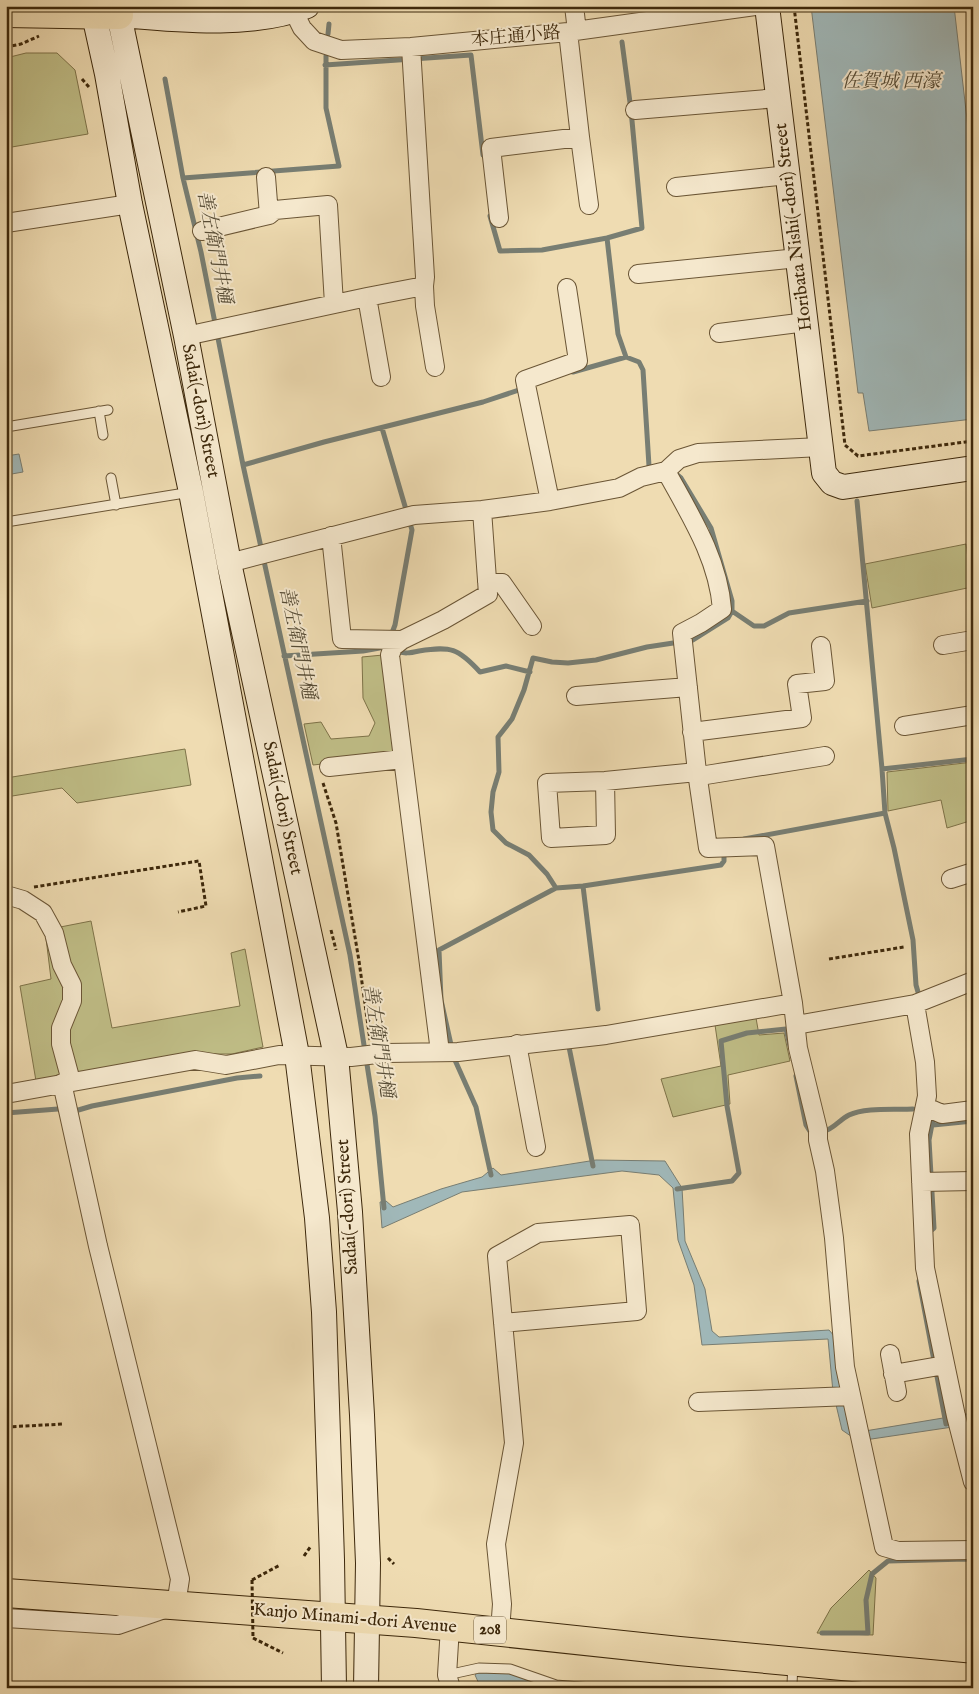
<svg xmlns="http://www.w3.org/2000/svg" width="979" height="1694" viewBox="0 0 979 1694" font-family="'IM FELL English','Noto Serif JP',serif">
  <rect width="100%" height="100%" fill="#efdcb2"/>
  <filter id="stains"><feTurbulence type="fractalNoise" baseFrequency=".004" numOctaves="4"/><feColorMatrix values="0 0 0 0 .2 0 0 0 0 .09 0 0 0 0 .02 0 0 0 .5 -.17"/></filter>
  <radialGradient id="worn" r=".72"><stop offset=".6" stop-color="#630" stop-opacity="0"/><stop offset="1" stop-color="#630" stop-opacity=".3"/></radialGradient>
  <path fill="#c0be87" stroke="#7e7349" d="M26,53H57L75,70L88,134L6,148V58Z
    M966,544L972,587L872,608L865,564Z
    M383,655L397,756L313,765L304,724L321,722L331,739L369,736L375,723L363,698L362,657Z
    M185,749L191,785L77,803L62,788L6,797V778Z
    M973,762V820L947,828L941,800L888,811L887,772Z
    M91,921L112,1028L240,1006L231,953L245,949L263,1047L232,1054H192L36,1081L20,986L51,979L45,930Z
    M756,1018L759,1035L784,1033L790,1061L728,1075L730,1104L673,1117L661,1079L721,1066L715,1025Z
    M869,1570L876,1578L873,1635L817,1633L831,1608Z"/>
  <path fill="#a0b8b9" stroke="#787e73" d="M811,6H954L973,172V419L869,431L863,393H858Z
    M19,454L23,472L6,475V456Z
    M596,1160L665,1161L682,1188L685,1241L705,1289L712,1331L719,1337L829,1330L835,1337L865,1431L973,1413V1424L858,1441L842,1430L833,1392L828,1339L702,1345L694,1285L678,1240L673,1188L659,1175L622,1171L462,1192L382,1228L380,1202L386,1201L393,1207L441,1189L482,1177L493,1168L501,1175Z
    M481,1670L508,1671L545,1688H522L513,1684L480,1686L475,1675Z"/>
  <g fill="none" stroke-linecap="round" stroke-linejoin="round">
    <path stroke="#787e73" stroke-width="5" d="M617,6V7
      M328,34L329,24
      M325,65L471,55L483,155
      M165,79L183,178L201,252L243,465L350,955L375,1116L384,1208
      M183,178L339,166L326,108V56
      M490,216L500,251L542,250L607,238L642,228L631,110L622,42
      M607,238L618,334L626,357
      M573,372L626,357L639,362L643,370L649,466
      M382,428L412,530L395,625L390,638
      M243,465L324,442L483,402L525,388
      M732,611L754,626H764L789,613L867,601
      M396,651C404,654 410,653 419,651C451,646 458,648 480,672L506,666L530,672
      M284,656L363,651L385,647
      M882,769L973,759
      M885,813L894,848L913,940L916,985L920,999
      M744,839L885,813L882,769L857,501
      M583,886L598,1009
      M556,888L547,874L529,855L506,843L493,830L491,812L493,792L499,772L498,737L512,719L524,690L533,658L552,662L568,663L596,660L647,647L693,640L728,618L732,611V601L711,528L681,478L675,473
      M569,1047L593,1166
      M796,1076L806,1125L811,1133
      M75,1111L92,1106L237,1078L260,1076
      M6,1113L58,1109
      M933,1125L973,1121
      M822,1132C833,1130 839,1120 849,1115C865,1107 894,1110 913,1109
      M491,1175L476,1107L454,1058L441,1000L439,950L556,888L583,886L721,865L724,861V851
      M677,1189L732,1181L739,1173L727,1106L721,1041L747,1033L786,1029L790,1046
      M927,1234L934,1228L929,1140L934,1114
      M919,1281L946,1424
      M822,1633H868L866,1600L872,1574L888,1561L967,1559L973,1561"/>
    <defs>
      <path id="lane" d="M99,411L103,435
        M6,427L108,410
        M111,478L116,505
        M6,522L191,492
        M447,1675L479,1668L510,1669L556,1685L591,1688
        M789,1688L792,1684L793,1664"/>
      <path id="street" d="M574,6L577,31
        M294,12L302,28L314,41L341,50L411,47L568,32L755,6
        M568,32L580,137
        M635,110L778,98
        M266,177L269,215
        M676,187L788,175
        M499,218L491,148L580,137L589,205
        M6,223L130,204
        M202,231L269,215L275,210L328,205L334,304
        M638,274L798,258
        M424,286L425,306L435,367
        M367,297L381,377
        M719,333L806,322
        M186,336L367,297L424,286L425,277L411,47
        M666,471C690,515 718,558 722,609L701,623L682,633L697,772L708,848L765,846L793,1003L798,1048L818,1130V1140L825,1171L834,1238L845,1367L884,1547L898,1551L973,1550
        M550,501L525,380L578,361L567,288
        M331,536L342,639L402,640
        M229,563L414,515L482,510L550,501L619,488L641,477L666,471L679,459L698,453L821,447
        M487,582L502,583L532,626
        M943,645L973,640
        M576,696L688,687
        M904,726L973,715
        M692,732L802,718L797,684L825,681L821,646
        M329,767L403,759
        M605,781L606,835L551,838L547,783L605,781L697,772L706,775L825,756
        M951,879L973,872
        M6,895L23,900L43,913L54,933L62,965L72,985V1001L61,1028V1044L71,1081
        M915,1004L925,1062L927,1096L919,1134L925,1268L956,1416L973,1482
        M796,1025L915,1004L973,981
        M517,1044L536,1147
        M440,1052L390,655L393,647L402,640L443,620L488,594L482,510
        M6,1094L195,1060L226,1065L279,1055L351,1057L386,1053L458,1052L606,1035L793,1003
        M926,1107L942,1114L973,1110
        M921,1182L973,1181
        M890,1354L897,1392
        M893,1374L945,1365
        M698,1402L851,1396
        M6,1618L118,1625L176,1605L180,1579L98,1246L62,1083
        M450,1627L447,1675L451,1688
        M500,1631L502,1604L496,1544L514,1443L497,1256L538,1233L630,1225L637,1311L503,1323"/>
      <path id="secondary" d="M307,6C252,28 178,20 119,15L186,336L229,563L336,1056L350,1212L362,1415L368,1563L366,1688
        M767,6L824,473L832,483L843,487L973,468
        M94,15L107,74L130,204L191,492L297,1055L317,1218L324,1312L332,1560L334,1688"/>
      <path id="primary" d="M6,13L119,15L117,6"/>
      <path id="highway" d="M6,1593L416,1623L679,1651L973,1678"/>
    </defs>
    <use href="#lane" stroke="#6a5535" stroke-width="11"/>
    <use href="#street" stroke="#6a5535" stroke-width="20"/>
    <use href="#secondary" stroke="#3d280b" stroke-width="26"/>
    <use href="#primary" stroke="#3d280b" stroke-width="30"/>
    <use href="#highway" stroke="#3d280b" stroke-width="30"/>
    <path stroke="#3d280b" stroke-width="3" stroke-dasharray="4 2.5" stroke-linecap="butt" d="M794,6L845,445L858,456L973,441
      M971,6L973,23
      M6,47L21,44L39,36
      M82,79L89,87
      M323,783L336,823L359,961L370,1040
      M34,887L199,861L206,906L178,912
      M331,930L336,950
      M829,959L904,947
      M6,1427L64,1424
      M304,1556L311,1546
      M388,1558L394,1564
      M252,1580L280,1565
      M253,1638L283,1653"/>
    <use href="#lane" stroke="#f5e8cd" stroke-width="9"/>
    <use href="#street" stroke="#f5e8cd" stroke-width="18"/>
    <use href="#secondary" stroke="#f5e8cd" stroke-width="24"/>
    <use href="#primary" stroke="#efdcb2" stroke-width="28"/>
    <use href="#highway" stroke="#efdcb2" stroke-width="28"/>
    <path stroke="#3d280b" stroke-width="3" stroke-dasharray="4 2.5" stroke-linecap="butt" d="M252,1580L253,1638"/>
  </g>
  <g text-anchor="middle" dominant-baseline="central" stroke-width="4" stroke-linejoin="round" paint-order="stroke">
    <rect fill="#f5e8cd" stroke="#746245" stroke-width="1" x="474" y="1616.5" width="32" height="27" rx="4"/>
    <g font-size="16" font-weight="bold" fill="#3d280b">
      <text x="490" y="1630">208</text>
    </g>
    <g font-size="18" fill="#3d280b" stroke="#f5e8cd">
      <text transform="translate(516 37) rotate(-5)">本庄通小路</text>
      <text transform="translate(794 227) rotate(-97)">Horibata Nishi(-dori) Street</text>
      <text transform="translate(200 411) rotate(79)">Sadai(-dori) Street</text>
      <text transform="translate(282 808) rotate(78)">Sadai(-dori) Street</text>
      <text transform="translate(348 1207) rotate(-94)">Sadai(-dori) Street</text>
      <text transform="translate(355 1619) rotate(5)">Kanjo Minami-dori Avenue</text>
    </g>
    <g font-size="19" font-style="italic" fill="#564c36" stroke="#f5e8cd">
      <text x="891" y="82">佐賀城 西濠</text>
      <text transform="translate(214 247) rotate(79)">善左衛門井樋</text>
      <text transform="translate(297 643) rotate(78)">善左衛門井樋</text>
      <text transform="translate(378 1041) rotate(81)">善左衛門井樋</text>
    </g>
  </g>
  <rect width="979" height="1694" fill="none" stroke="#efdcb2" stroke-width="25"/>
  <rect x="8" y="8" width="964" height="1679" fill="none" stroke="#3d280b" stroke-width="2.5"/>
  <rect x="12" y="12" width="954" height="1669" fill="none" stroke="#3d280b"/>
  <rect width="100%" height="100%" filter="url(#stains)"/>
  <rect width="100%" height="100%" fill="url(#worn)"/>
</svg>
